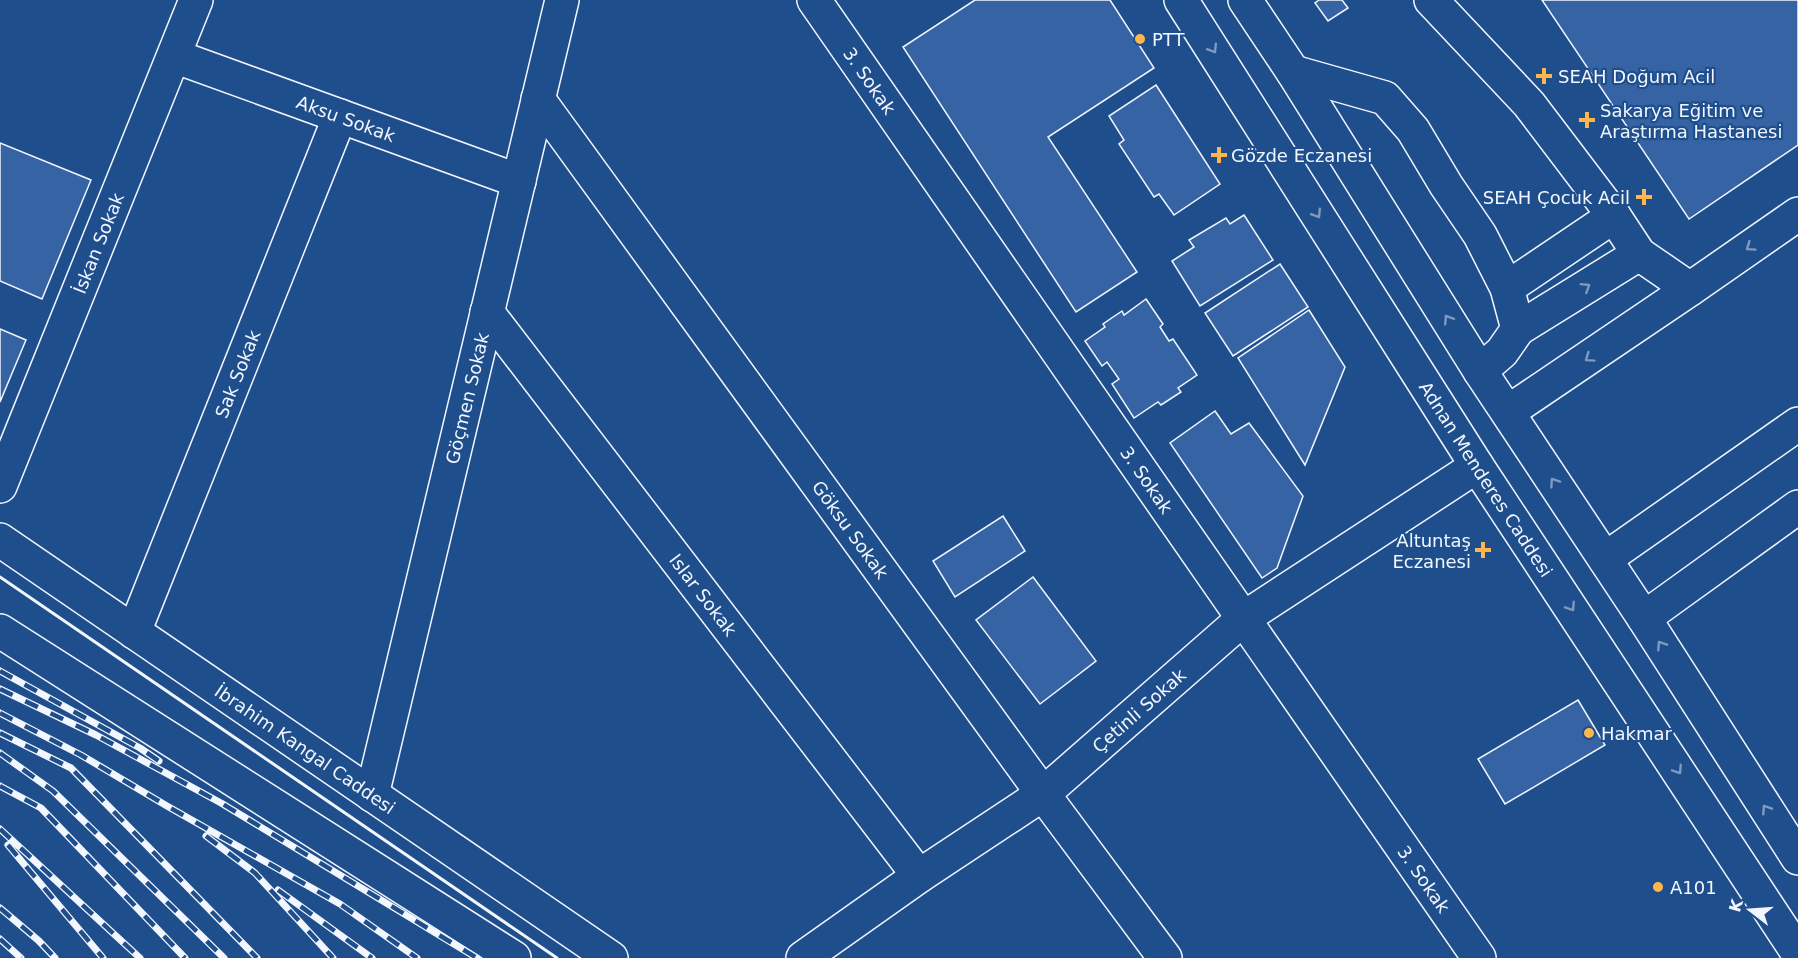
<svg xmlns="http://www.w3.org/2000/svg" width="1798" height="958" viewBox="0 0 1798 958" font-family="'DejaVu Sans',sans-serif">
  <rect width="100%" height="100%" fill="#1f4e8c"/>
  <path fill="#3563a3" stroke="#f2f6ff" stroke-width="1.5" d="M975,0H1110L1154,68L1048,137L1137,272L1076,312L903,47Z
    M1319,0H1342L1348,8L1328,21L1315,3Z
    M1542,0H1798V145L1689,219Z
    M1156,85L1220,184L1174,215L1159,194L1154,197L1119,144L1124,140L1109,116Z
    M0,143L91,180L42,299L0,281Z
    M1244,215L1273,260L1200,306L1172,261L1194,247L1189,240L1226,218L1230,224Z
    M1280,264L1308,307L1233,356L1205,313Z
    M1146,299L1163,324L1160,327L1169,341L1173,339L1197,375L1178,388L1181,392L1161,405L1158,402L1134,418L1112,384L1119,379L1107,362L1102,366L1085,341L1105,327L1103,324L1122,311L1124,315Z
    M1309,310L1345,367L1305,465L1238,358Z
    M0,329L26,340L0,402Z
    M1215,411L1231,434L1249,423L1303,496L1277,568L1262,578L1170,443Z
    M1003,516L1025,551L955,597L933,561Z
    M1033,577L1096,661L1040,704L976,620Z
    M1578,700L1605,745L1505,804L1478,759Z"/>
  <g fill="none" stroke-linecap="round" stroke-linejoin="round">
    <defs>
      <g id="minor">
        <path id="s1" d="M814,0L1479,958"/>
        <path d="M1431,0L1529,104L1614,216L1639,254L1690,289"/>
        <path id="s2" d="M174,56L519,181"/>
        <path d="M1293,72L1385,98L1413,130L1446,185L1480,235L1507,288L1518,329L1502,352L1480,371"/>
        <path id="s3" d="M538,99L1043,794L1165,958"/>
        <path d="M1507,288L1614,216"/>
        <path id="s4" d="M487,312L919,876"/>
        <path d="M1518,329L1639,254"/>
        <path d="M1508,412L1690,289L1798,214"/>
        <path id="s5" d="M0,486L196,0"/>
        <path id="s6" d="M0,540L611,958"/>
        <path d="M1605,559L1798,424"/>
        <path d="M1644,618L1798,507"/>
        <path d="M0,631L514,958"/>
        <path id="s7" d="M134,632L340,116"/>
        <path id="s8" d="M372,795L562,0"/>
        <path id="s9" d="M803,958L919,876L1043,794L1244,618L1477,466"/>
      </g>
      <g id="major">
        <path id="s10" d="M1181,0L1477,466L1798,953"/>
        <path d="M1245,0L1293,72L1480,371L1644,618L1798,858"/>
      </g>
    </defs>
    <use href="#minor" stroke="#f2f6ff" stroke-width="36"/>
    <use href="#major" stroke="#f2f6ff" stroke-width="36"/>
    <use href="#minor" stroke="#1f4e8c" stroke-width="33"/>
    <use href="#major" stroke="#1f4e8c" stroke-width="33"/>
    <defs>
      <path id="rail" d="M0,671L140,748L159,761
        M0,689L96,735L221,803L477,958
        M0,713L81,755L167,806L340,904L417,958
        M0,733L71,768L257,958
        M0,753L53,791L224,958
        M0,786L41,808L185,958
        M0,829L140,958
        M206,836L255,873L333,958
        M8,845L103,958
        M278,890L372,958
        M0,908L39,941L55,958
        M0,939L21,958"/>
    </defs>
    <use href="#rail" stroke="#f2f6ff" stroke-width="7"/>
    <use href="#rail" stroke="#1f4e8c" stroke-width="4.5" stroke-dasharray="14" stroke-linecap="butt"/>
    <path stroke="#f2f6ff" stroke-width="3" d="M0,577L557,958"/>
  </g>
  <defs><path id="oneway-chevron" d="M-2-3.5L2.5 0L-2 3.5" fill="none" stroke-width="1.6" stroke-linecap="round" stroke-linejoin="round" transform="scale(1.5)"/></defs>
  <g stroke="#7e9ac0">
    <use href="#oneway-chevron" transform="translate(1213 49) rotate(58)"/>
    <use href="#oneway-chevron" transform="translate(1317 214) rotate(58)"/>
    <use href="#oneway-chevron" transform="translate(1750 247) rotate(145)"/>
    <use href="#oneway-chevron" transform="translate(1586 287) rotate(-32)"/>
    <use href="#oneway-chevron" transform="translate(1448 319) rotate(-122)"/>
    <use href="#oneway-chevron" transform="translate(1589 358) rotate(145)"/>
    <use href="#oneway-chevron" transform="translate(1554 482) rotate(-124)"/>
    <use href="#oneway-chevron" transform="translate(1571 607) rotate(57)"/>
    <use href="#oneway-chevron" transform="translate(1661 645) rotate(-123)"/>
    <use href="#oneway-chevron" transform="translate(1678 770) rotate(57)"/>
    <use href="#oneway-chevron" transform="translate(1766 809) rotate(-123)"/>
  </g>
  <g fill="#ffb74d" stroke="#1f4e8c" stroke-width="2">
    <circle cx="1140" cy="39" r="6"/>
    <path d="M1541 67h6v6h6v6h-6v6h-6v-6h-6v-6h6z"/>
    <path d="M1584 111h6v6h6v6h-6v6h-6v-6h-6v-6h6z"/>
    <path d="M1216 146h6v6h6v6h-6v6h-6v-6h-6v-6h6z"/>
    <path d="M1641 188h6v6h6v6h-6v6h-6v-6h-6v-6h6z"/>
    <path d="M1480 541h6v6h6v6h-6v6h-6v-6h-6v-6h6z"/>
    <circle cx="1589" cy="733" r="6"/>
    <circle cx="1658" cy="887" r="6"/>
  </g>
  <g text-anchor="middle" dominant-baseline="central" stroke-width="4.5" stroke-linejoin="round" paint-order="stroke">
    <g font-size="18" fill="#f2f6ff" stroke="#1f4e8c" text-anchor="start">
      <text x="1152" y="39">PTT</text>
      <text x="1558" y="76">SEAH Doğum Acil</text>
      <text x="1600" y="110">Sakarya Eğitim ve<tspan x="1600" dy="21">Araştırma Hastanesi</tspan></text>
      <text x="1231" y="155">Gözde Eczanesi</text>
      <text x="1630" y="197" text-anchor="end">SEAH Çocuk Acil</text>
      <text x="1471" y="540" text-anchor="end">Altuntaş<tspan x="1471" dy="21">Eczanesi</tspan></text>
      <text x="1601" y="733">Hakmar</text>
      <text x="1670" y="887">A101</text>
    </g>
    <g font-size="18" fill="#f2f6ff" stroke="#1f4e8c">
      <text stroke="none"><textPath href="#s1" startOffset="98">3. Sokak</textPath></text>
      <text stroke="none"><textPath href="#s2" startOffset="183">Aksu Sokak</textPath></text>
      <text stroke="none"><textPath href="#s5" startOffset="262">İskan Sokak</textPath></text>
      <text stroke="none"><textPath href="#s7" startOffset="278">Sak Sokak</textPath></text>
      <text stroke="none"><textPath href="#s8" startOffset="408">Göçmen Sokak</textPath></text>
      <text stroke="none"><textPath href="#s10" startOffset="568">Adnan Menderes Caddesi</textPath></text>
      <text stroke="none"><textPath href="#s1" startOffset="584">3. Sokak</textPath></text>
      <text stroke="none"><textPath href="#s3" startOffset="532">Göksu Sokak</textPath></text>
      <text stroke="none"><textPath href="#s4" startOffset="356">Islar Sokak</textPath></text>
      <text stroke="none"><textPath href="#s9" startOffset="418">Çetinli Sokak</textPath></text>
      <text stroke="none"><textPath href="#s6" startOffset="370">İbrahim Kangal Caddesi</textPath></text>
      <text stroke="none"><textPath href="#s1" startOffset="1070">3. Sokak</textPath></text>
    </g>
  </g>
  <g transform="translate(1750 910) rotate(287)" stroke="#1f4e8c" stroke-width="4.5" paint-order="stroke">
  <path d="M0-4.5L10 22L0 15L-10 22Z" fill="#f2f6ff"/>
  <text y="-9" font-size="16" font-weight="bold" text-anchor="middle" fill="#f2f6ff">K</text>
  </g>
</svg>
